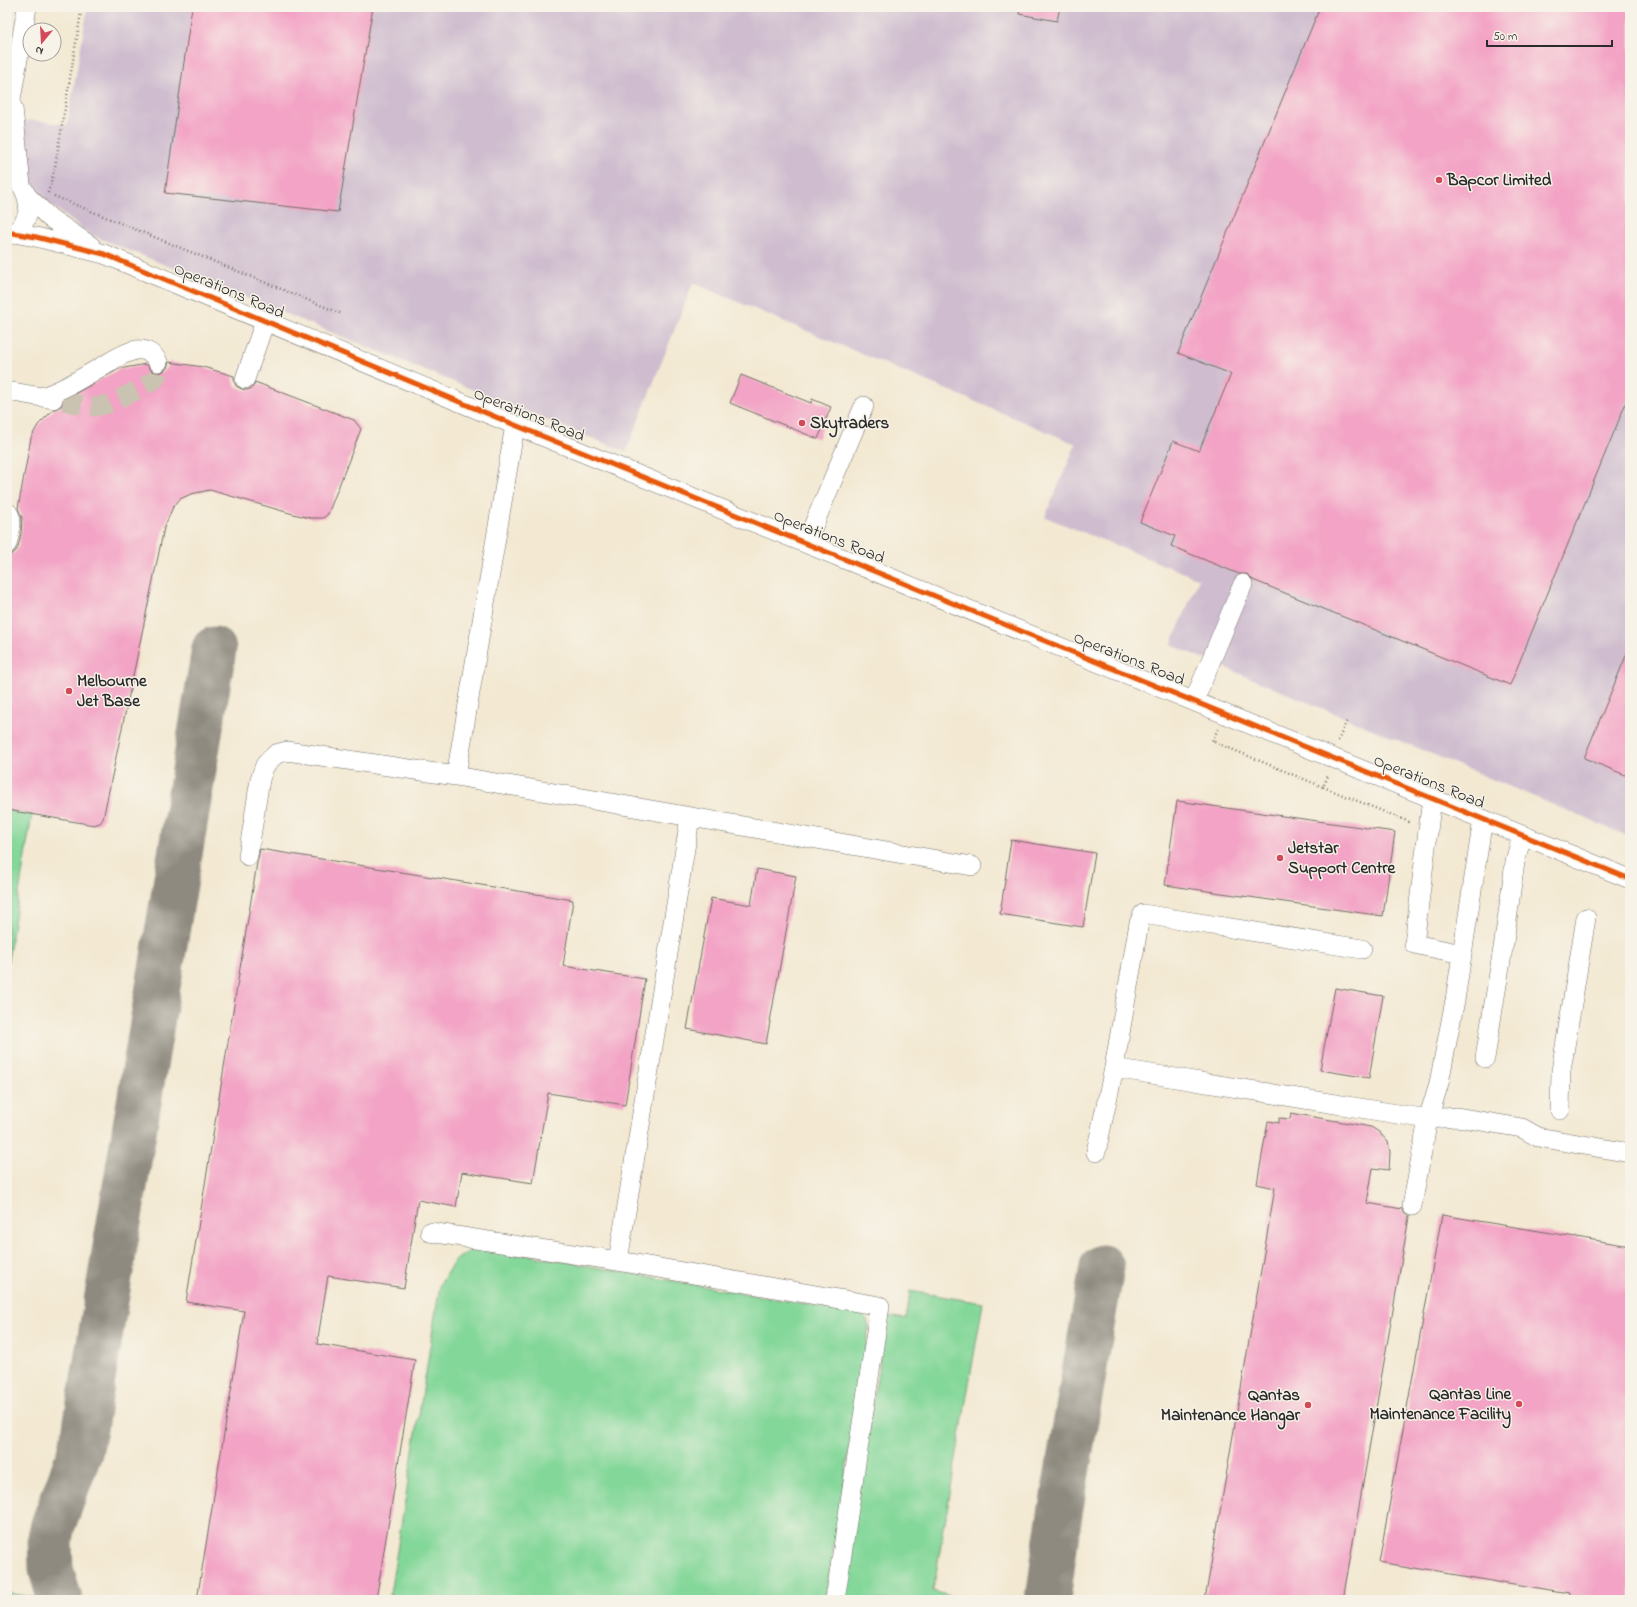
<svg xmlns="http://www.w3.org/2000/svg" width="1637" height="1607" viewBox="0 0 1637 1607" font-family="'Indie Flower',sans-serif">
  <rect width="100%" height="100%" fill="#f7f3e8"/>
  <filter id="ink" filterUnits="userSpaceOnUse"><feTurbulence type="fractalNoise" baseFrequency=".025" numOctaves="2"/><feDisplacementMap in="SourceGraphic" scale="8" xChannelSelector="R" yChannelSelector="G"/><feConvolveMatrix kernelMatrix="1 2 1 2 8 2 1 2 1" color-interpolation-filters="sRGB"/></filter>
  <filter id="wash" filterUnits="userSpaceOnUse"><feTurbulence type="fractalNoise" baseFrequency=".012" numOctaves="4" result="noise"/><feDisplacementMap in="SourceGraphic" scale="16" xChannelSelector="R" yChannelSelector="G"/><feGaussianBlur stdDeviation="0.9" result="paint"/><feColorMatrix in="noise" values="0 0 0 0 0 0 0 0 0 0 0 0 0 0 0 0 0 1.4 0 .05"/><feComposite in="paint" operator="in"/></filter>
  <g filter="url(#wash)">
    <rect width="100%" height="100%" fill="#f3e9d3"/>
    <path fill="#cfbdcf" d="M88,7H1630V837L1171,645L1199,579L1045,517L1076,444L693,283L626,452L89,234L46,201L29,180L21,123L32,120L67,125Z"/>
    <path fill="#83d799" stroke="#578162" d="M7,810L32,814L7,966Z
      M482,1247L861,1314L867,1320L869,1327L825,1600H389L440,1285C452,1263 457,1254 482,1247Z
      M910,1291L983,1303L933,1591L950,1596L958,1600H841L887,1316L906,1319Z
      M7,1593L39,1598L40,1600H7Z"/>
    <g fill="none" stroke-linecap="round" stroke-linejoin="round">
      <path stroke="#8f8a7f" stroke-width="45" d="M60,1600L51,1569L50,1539L53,1525L80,1452L84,1434L214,649
        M1048,1600L1057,1532L1102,1267"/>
    </g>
    <g id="blocks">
      <path fill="#f3a3c5" d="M192,7H373L338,212L165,193Z
        M1020,7H1060L1057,21L1019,14Z
        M1320,7H1630V393L1510,685L1253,580L1247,574H1239L1171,546L1175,536L1140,522L1173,441L1199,451L1231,374L1178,353Z
        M169,362L203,367L234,376V381L236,386L242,389L247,390L252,388L255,382L354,420L361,429L328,514L323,518H310L293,514L210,490L191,494L180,499L173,507L164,528L103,819L100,823L94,825L7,810V572L10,555L15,552L18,547L21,534L22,518L18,508L31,438L38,425L53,410L61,406L64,400L119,369L146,364L152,371L158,373L164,371L167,368Z
        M741,375L811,403L812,399L831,407L818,439L730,403Z
        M1630,646V777L1584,758Z
        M1177,801L1395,832L1383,916L1165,885Z
        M1011,840L1095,853L1083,927L1000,914Z
        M260,849L573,900L563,966L645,979L625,1105L548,1093L533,1183L462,1172L456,1207L418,1200L404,1288L328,1276L317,1344L415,1360L376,1600H197L244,1311L186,1302L257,863Z
        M757,869L796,876L766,1044L687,1029L711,898L751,905Z
        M1335,988L1383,996L1369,1078L1320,1070Z
        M1291,1113L1371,1127L1379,1132L1388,1142L1390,1152L1389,1170L1373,1168L1367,1203L1402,1209L1405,1214L1409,1217L1343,1600H1205L1275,1188L1257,1184L1268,1121L1279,1123V1118L1290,1119Z
        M1442,1215L1630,1246V1600H1567L1568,1594L1379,1562Z"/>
    </g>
  </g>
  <g filter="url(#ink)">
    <use href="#blocks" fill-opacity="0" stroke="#716e66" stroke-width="1"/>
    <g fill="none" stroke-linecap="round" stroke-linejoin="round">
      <path stroke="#cbc3b1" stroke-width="19" stroke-dasharray="19 10" stroke-linecap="butt" d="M63,401C74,403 88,408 100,406C109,405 151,384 156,378C159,373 159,368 158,362"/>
      <defs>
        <path id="minor" d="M13,108L21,185
          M7,123L27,7
          M28,197L50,218L91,246
          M13,233L36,237L104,254L515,425L1630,879
          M7,236C26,229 34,208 24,190
          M245,379L265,321
          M7,391L53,399
          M41,397C65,390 86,375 108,363C116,358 126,352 136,350C146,349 154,354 158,362
          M7,512C15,519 9,535 7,544
          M806,543L864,406
          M1194,701L1243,584
          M456,776L515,425
          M1432,798L1414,944L1462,954
          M248,856L260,779L265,765L276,754L287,751L456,776L972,866
          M1485,1058L1504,942L1515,862L1522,835
          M1114,1068L1428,1119L1457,1117L1522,1128L1538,1137L1630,1153
          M1560,1110L1561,1071L1586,918
          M1096,1152L1114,1068L1139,923L1143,914L1362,949
          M1412,1206L1428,1119L1439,1083L1455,1000L1483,819
          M430,1232L618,1261L880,1306L835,1600
          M618,1261L690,818"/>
      </defs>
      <use href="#minor" stroke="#716e66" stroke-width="20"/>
      <path stroke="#716e66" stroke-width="2.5" stroke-dasharray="1 3" stroke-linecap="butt" d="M48,193L55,167L82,7
        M54,196L342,314
        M1218,729L1212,741L1323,787L1329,774
        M1338,741L1347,720
        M1323,787L1412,823"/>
      <use href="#minor" stroke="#fff" stroke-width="19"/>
      <defs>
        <path id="cycleway" d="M13,233L36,237L104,254L515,425L1630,879"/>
      </defs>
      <use href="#cycleway" stroke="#f7f3e8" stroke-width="8"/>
      <use href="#cycleway" stroke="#e8590c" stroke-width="5"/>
    </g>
  </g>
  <g fill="#d1495b" stroke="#f7f3e8" stroke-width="1.5">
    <circle cx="1439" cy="180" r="4"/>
    <circle cx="802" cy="423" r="4"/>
    <circle cx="69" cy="691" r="4"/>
    <circle cx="1280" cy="858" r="4"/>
    <circle cx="1519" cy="1404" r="4"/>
    <circle cx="1308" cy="1405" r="4"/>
  </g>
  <g text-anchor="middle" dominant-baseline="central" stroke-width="3" stroke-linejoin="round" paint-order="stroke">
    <g font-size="17" font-weight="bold" fill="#2b2b2b" stroke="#f7f3e8" text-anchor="start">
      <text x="1447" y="180">Bapcor Limited</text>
      <text x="810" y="423">Skytraders</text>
      <text x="77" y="681">Melbourne<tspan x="77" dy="20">Jet Base</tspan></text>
      <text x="1288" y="848">Jetstar<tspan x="1288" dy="20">Support Centre</tspan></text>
      <text x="1511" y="1394" text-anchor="end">Qantas Line<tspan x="1511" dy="20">Maintenance Facility</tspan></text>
      <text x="1300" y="1395" text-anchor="end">Qantas<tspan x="1300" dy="20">Maintenance Hangar</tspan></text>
    </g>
    <g font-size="17" fill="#2b2b2b" stroke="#f7f3e8">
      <text transform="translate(229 291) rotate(23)">Operations Road</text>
      <text transform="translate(529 415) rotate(22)">Operations Road</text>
      <text transform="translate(829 537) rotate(22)">Operations Road</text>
      <text transform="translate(1129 659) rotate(22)">Operations Road</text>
      <text transform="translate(1429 782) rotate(22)">Operations Road</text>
    </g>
  </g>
  <rect width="1637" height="1607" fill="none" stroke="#f7f3e8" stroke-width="24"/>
  <g transform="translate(42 42) rotate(198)"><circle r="19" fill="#f7f3e8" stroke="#a5a39c"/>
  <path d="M0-3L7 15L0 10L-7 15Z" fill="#d1495b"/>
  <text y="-6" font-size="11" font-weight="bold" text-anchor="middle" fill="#2b2b2b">N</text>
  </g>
  <path d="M1487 40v6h125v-6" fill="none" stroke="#2b2b2b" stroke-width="2"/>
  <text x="1493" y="40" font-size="12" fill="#2b2b2b" stroke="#f7f3e8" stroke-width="3" paint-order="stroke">50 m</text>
</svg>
